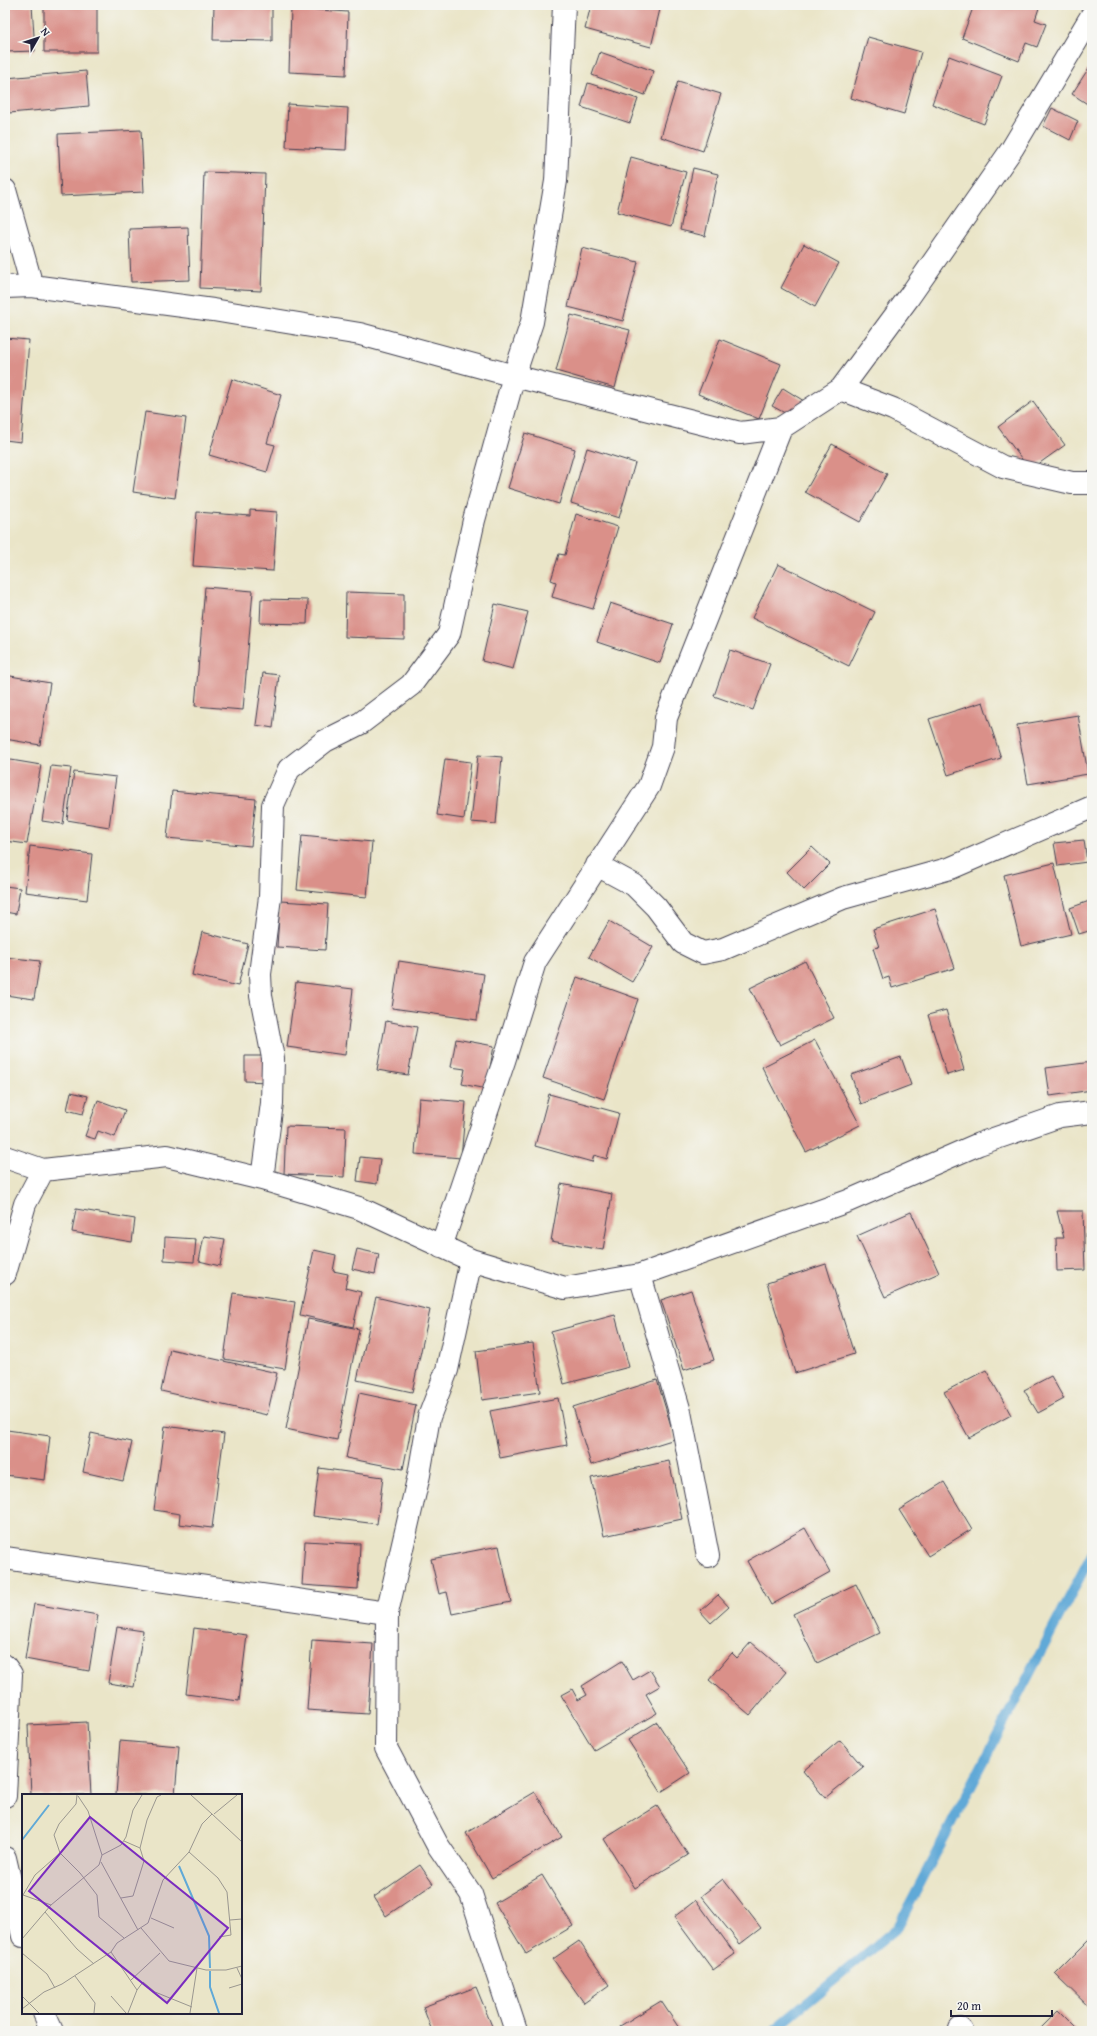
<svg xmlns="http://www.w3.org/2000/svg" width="1097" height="2036" viewBox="0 0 1097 2036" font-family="'Gentium Book Plus',serif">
  <rect width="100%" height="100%" fill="#f6f6f2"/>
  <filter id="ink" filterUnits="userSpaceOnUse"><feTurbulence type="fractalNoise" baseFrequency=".025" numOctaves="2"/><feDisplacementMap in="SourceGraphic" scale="8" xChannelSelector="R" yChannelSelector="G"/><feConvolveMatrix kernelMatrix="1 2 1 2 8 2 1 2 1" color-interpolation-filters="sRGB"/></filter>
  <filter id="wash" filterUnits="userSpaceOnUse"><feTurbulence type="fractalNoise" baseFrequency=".012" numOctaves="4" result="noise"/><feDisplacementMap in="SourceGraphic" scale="16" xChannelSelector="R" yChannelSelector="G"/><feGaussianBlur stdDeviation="0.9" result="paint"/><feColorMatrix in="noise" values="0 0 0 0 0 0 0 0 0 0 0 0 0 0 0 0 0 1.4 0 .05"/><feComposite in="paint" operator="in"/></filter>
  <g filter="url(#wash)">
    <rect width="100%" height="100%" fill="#eae5c8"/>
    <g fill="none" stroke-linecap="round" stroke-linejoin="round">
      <path stroke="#60a9d7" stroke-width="10" d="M773,2031L897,1928L1092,1554"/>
    </g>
    <g id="blocks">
      <path fill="#da9089" d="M5,5H32L35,51L5,52Z
        M44,5H97V52H44Z
        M214,5H272V41L213,40Z
        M591,5H661L651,47L585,29Z
        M974,5H1040L1035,20L1046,24L1037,47L1026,43L1019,61L962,38Z
        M291,8L348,12L346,75L289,72Z
        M868,37L921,52L904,114L851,98Z
        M600,52L654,71L645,95L592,75Z
        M949,56L1002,76L984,124L932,104Z
        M1092,63V107L1072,94Z
        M86,71L89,106L9,113L6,78Z
        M678,81L721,94L703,151L661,137Z
        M588,83L638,99L630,123L581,107Z
        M288,104L348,108L346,150L286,147Z
        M1052,108L1078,121L1070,140L1043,126Z
        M141,130L144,192L61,196L58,134Z
        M631,157L686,172L671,227L617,212Z
        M693,168L718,174L705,236L680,230Z
        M204,172L265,174L261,291L200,288Z
        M188,227L190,280L131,282L129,229Z
        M804,244L839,263L815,307L781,288Z
        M582,248L638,262L623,321L568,307Z
        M571,315L630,330L615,388L556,371Z
        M5,338L29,340L21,442L5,440Z
        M720,339L781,364L759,419L698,394Z
        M232,379L281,395L267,443L275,445L267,472L209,455Z
        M783,388L804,401L794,418L772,406Z
        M1033,401L1065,445L1030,470L998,427Z
        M145,412L186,418L175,498L133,492Z
        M525,433L575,449L559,504L508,488Z
        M832,444L887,474L860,522L805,492Z
        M587,448L635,463L619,518L571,503Z
        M250,510L277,512L273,571L193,566L197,512L250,516Z
        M576,514L618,527L593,609L552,597L556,582L551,580L559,554L565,555Z
        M778,564L875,612L849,666L752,618Z
        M205,587L253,591L243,710L195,706Z
        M346,592L404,594V639L345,637Z
        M261,599L308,600L307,624L260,623Z
        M610,603L673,624L660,663L597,642Z
        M495,604L528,612L513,669L482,661Z
        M730,650L770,664L753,710L714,696Z
        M263,673L279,675L273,728L256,725Z
        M5,675L50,683L40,745L5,739Z
        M983,702L1001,758L948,775L929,719Z
        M1078,715L1088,774L1028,784L1017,725Z
        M478,755L502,757L496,824L471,822Z
        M5,759L41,765L27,844L5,841Z
        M445,759L471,762L464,819L437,815Z
        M51,766L71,768L63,824L42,821Z
        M74,772L116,777L109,827L67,820Z
        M172,791L256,799L251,846L167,838Z
        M302,835L372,842L367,897L297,890Z
        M1084,840L1087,862L1058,866L1054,843Z
        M30,846L92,854L87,900L25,892Z
        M812,847L830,864L804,890L787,872Z
        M1054,863L1071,934L1021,946L1004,875Z
        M5,886L20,888L16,914L5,912Z
        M1092,900V930L1079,934L1070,908Z
        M280,901L328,904L325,950L277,947Z
        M935,909L955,968L892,988L889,977L883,979L873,948L879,947L873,929Z
        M609,921L653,947L632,982L589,957Z
        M202,932L248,944L238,986L192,975Z
        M5,957L40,961L34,999L5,995Z
        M399,961L484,974L477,1020L392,1008Z
        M805,961L834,1018L780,1045L750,988Z
        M577,977L638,999L604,1099L543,1078Z
        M296,982L353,989L345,1055L287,1047Z
        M946,1010L964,1070L947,1075L928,1015Z
        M386,1021L417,1027L408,1075L377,1070Z
        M456,1039L494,1046L486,1089L462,1084L465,1069L451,1067Z
        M815,1040L860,1125L806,1152L762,1067Z
        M245,1056H268V1082L245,1081Z
        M901,1057L911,1085L861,1104L851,1075Z
        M1092,1062V1090L1050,1096L1046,1068Z
        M71,1092L88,1096L83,1114L67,1110Z
        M549,1094L619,1113L607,1159L594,1155L592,1162L535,1146Z
        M419,1098L466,1102L461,1158L415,1154Z
        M98,1100L125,1110L115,1137L98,1131L95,1139L85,1136Z
        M286,1126L346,1128L344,1177L284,1174Z
        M360,1157L380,1159L377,1184L357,1181Z
        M561,1184L612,1194L603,1250L551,1241Z
        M76,1209L135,1219L132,1242L72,1232Z
        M1057,1211H1083L1085,1270L1057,1271L1056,1238H1064Z
        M911,1212L939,1273L885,1297L857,1236Z
        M204,1236L225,1239L220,1266L199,1261Z
        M165,1237L196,1239L194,1262L164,1260Z
        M357,1249L379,1254L375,1274L352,1269Z
        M314,1250L336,1255L333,1271L348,1274L345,1288L361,1292L353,1327L300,1315Z
        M826,1264L854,1354L795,1373L767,1283Z
        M691,1290L714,1360L684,1370L661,1300Z
        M233,1293L295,1302L285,1369L224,1359Z
        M376,1297L430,1310L412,1392L357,1380Z
        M615,1315L629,1367L564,1384L551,1332Z
        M308,1319L359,1329L337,1440L286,1429Z
        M533,1343L540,1392L482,1400L476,1351Z
        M170,1349L277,1373L267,1415L161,1391Z
        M986,1370L1011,1415L969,1438L944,1392Z
        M1051,1376L1064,1399L1038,1413L1024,1390Z
        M657,1380L675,1439L591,1465L573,1407Z
        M359,1393L416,1405L403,1469L346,1458Z
        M558,1398L567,1445L500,1458L490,1411Z
        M165,1426L224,1434L212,1528L179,1524L180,1514L154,1510Z
        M7,1430L50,1436L45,1480L5,1475Z
        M91,1433L132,1442L123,1481L83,1472Z
        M669,1461L682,1519L604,1536L591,1478Z
        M319,1468L383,1477L377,1524L313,1516Z
        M944,1482L972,1529L928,1556L899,1510Z
        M805,1528L830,1572L771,1605L747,1561Z
        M305,1541L360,1544L358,1589L302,1585Z
        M499,1546L511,1602L452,1614L447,1592L439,1594L431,1559Z
        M856,1584L880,1633L817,1663L793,1614Z
        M718,1595L729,1607L711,1623L700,1611Z
        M34,1604L98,1615L89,1671L25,1659Z
        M117,1627L143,1631L134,1687L108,1683Z
        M194,1628L247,1635L239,1701L186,1694Z
        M312,1640L373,1644L368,1714L307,1710Z
        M751,1642L786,1672L750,1715L709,1680L732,1653L737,1658Z
        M622,1661L633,1680L650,1670L660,1686L646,1694L657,1713L594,1750L561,1695L572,1689L578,1700L587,1695L582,1686Z
        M87,1722L91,1795H31L28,1725Z
        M657,1722L690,1773L661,1792L628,1740Z
        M840,1740L863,1767L825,1798L803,1771Z
        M120,1741L179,1746L175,1795H116Z
        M535,1792L562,1837L492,1878L466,1833Z
        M657,1806L688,1855L635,1888L604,1839Z
        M420,1865L433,1884L386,1916L374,1897Z
        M542,1875L573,1926L526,1954L495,1903Z
        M723,1879L761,1928L740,1944L701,1896Z
        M696,1900L735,1954L713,1970L674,1917Z
        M1092,1937V2010L1055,1974Z
        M579,1941L609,1985L584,2003L553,1959Z
        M476,1987L494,2031H432L423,2007Z
        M661,2001L681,2031H623L620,2026Z
        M1058,2011L1078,2031H1038Z"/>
    </g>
  </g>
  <g filter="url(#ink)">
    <use href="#blocks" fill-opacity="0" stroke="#403f50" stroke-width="1"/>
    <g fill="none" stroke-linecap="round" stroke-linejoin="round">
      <defs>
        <path id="minor" d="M5,190L32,286
          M5,287L32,286L213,310L360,334L514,376L740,433L781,428L841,389L893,409L1003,467L1072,483H1092
          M841,389L909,297L1012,149L1092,15
          M597,865L634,885L656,907L683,943L703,953L723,949L843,898L951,868L1092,807
          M5,1157L43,1170
          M262,1179L272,1103L273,1058L261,996L260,974L270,897L273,805L289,769L325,741L361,723L411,685L449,634L474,520L514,376L532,322L556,181L564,5
          M441,1247L504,1061L535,962L649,786L663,747L666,718L781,428
          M471,1260L447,1370L429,1417L419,1475L387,1613L386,1748L437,1844L471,1894L516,2031
          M5,1274L25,1204L43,1170L167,1156L262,1179L359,1208L471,1260L565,1288L640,1275L848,1201L979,1144L1060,1116L1092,1112
          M640,1275L680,1412L708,1556
          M5,1558L387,1613
          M5,1666L11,1674L5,1796
          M5,1858L23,1936
          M44,2013L52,2031
          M960,2029L962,2031"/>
      </defs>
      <use href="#minor" stroke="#403f50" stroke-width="24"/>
      <use href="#minor" stroke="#fff" stroke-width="22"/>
    </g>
  </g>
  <g transform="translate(22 1794)">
    <rect width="220" height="220" fill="#eae5c8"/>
    <path fill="none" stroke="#60a9d7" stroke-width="2" d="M0,46L27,11M157,72L187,142L188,174M188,177V193L197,219"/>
    <path fill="none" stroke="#9a9790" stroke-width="1" d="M55,1L54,10L37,30L32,41L38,59L58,79L75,101L77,123L102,144M56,2L66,17L80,61M190,20L220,48M192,20L215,1M118,54L125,26L135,3L139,1M167,58L196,84L205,98L209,141L197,143M79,68L116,136M99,104L111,102L122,67L118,54L102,47M29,111L1,101L13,81L38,59M23,118L55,155L72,170M129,124L152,134M208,126L220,125M119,134L147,167L184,176H204L220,172M0,145L29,111L77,71L80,61L99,51L104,43L111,16L120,1M0,159L25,180L33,194M215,174L220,185M53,182L73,209L72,219M109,186L138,159M207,194L220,190M115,196L121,188L133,198L170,213M0,202L17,219M89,202L104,219M0,215L22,198L40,190L89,158M106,219L115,196L89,158L95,149L126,129L141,86L167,58L180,30L190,20L169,1M168,219L175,174"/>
    <path fill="#7b2cbf" fill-opacity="0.15" stroke="#7b2cbf" stroke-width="2" d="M68,23L206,134L145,209L7,97Z"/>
    <rect width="220" height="220" fill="none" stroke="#22223b" stroke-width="2"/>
  </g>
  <rect width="1097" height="2036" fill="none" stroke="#f6f6f2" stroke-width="20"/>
  <g transform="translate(38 38) rotate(51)" stroke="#f6f6f2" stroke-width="3" paint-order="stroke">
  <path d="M0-3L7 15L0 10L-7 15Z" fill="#22223b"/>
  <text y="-6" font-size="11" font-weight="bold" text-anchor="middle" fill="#22223b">N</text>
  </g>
  <path d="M951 2010v6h101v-6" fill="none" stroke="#22223b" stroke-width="2"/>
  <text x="957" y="2010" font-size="12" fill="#22223b" stroke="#f6f6f2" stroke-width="3" paint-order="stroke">20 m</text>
</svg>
